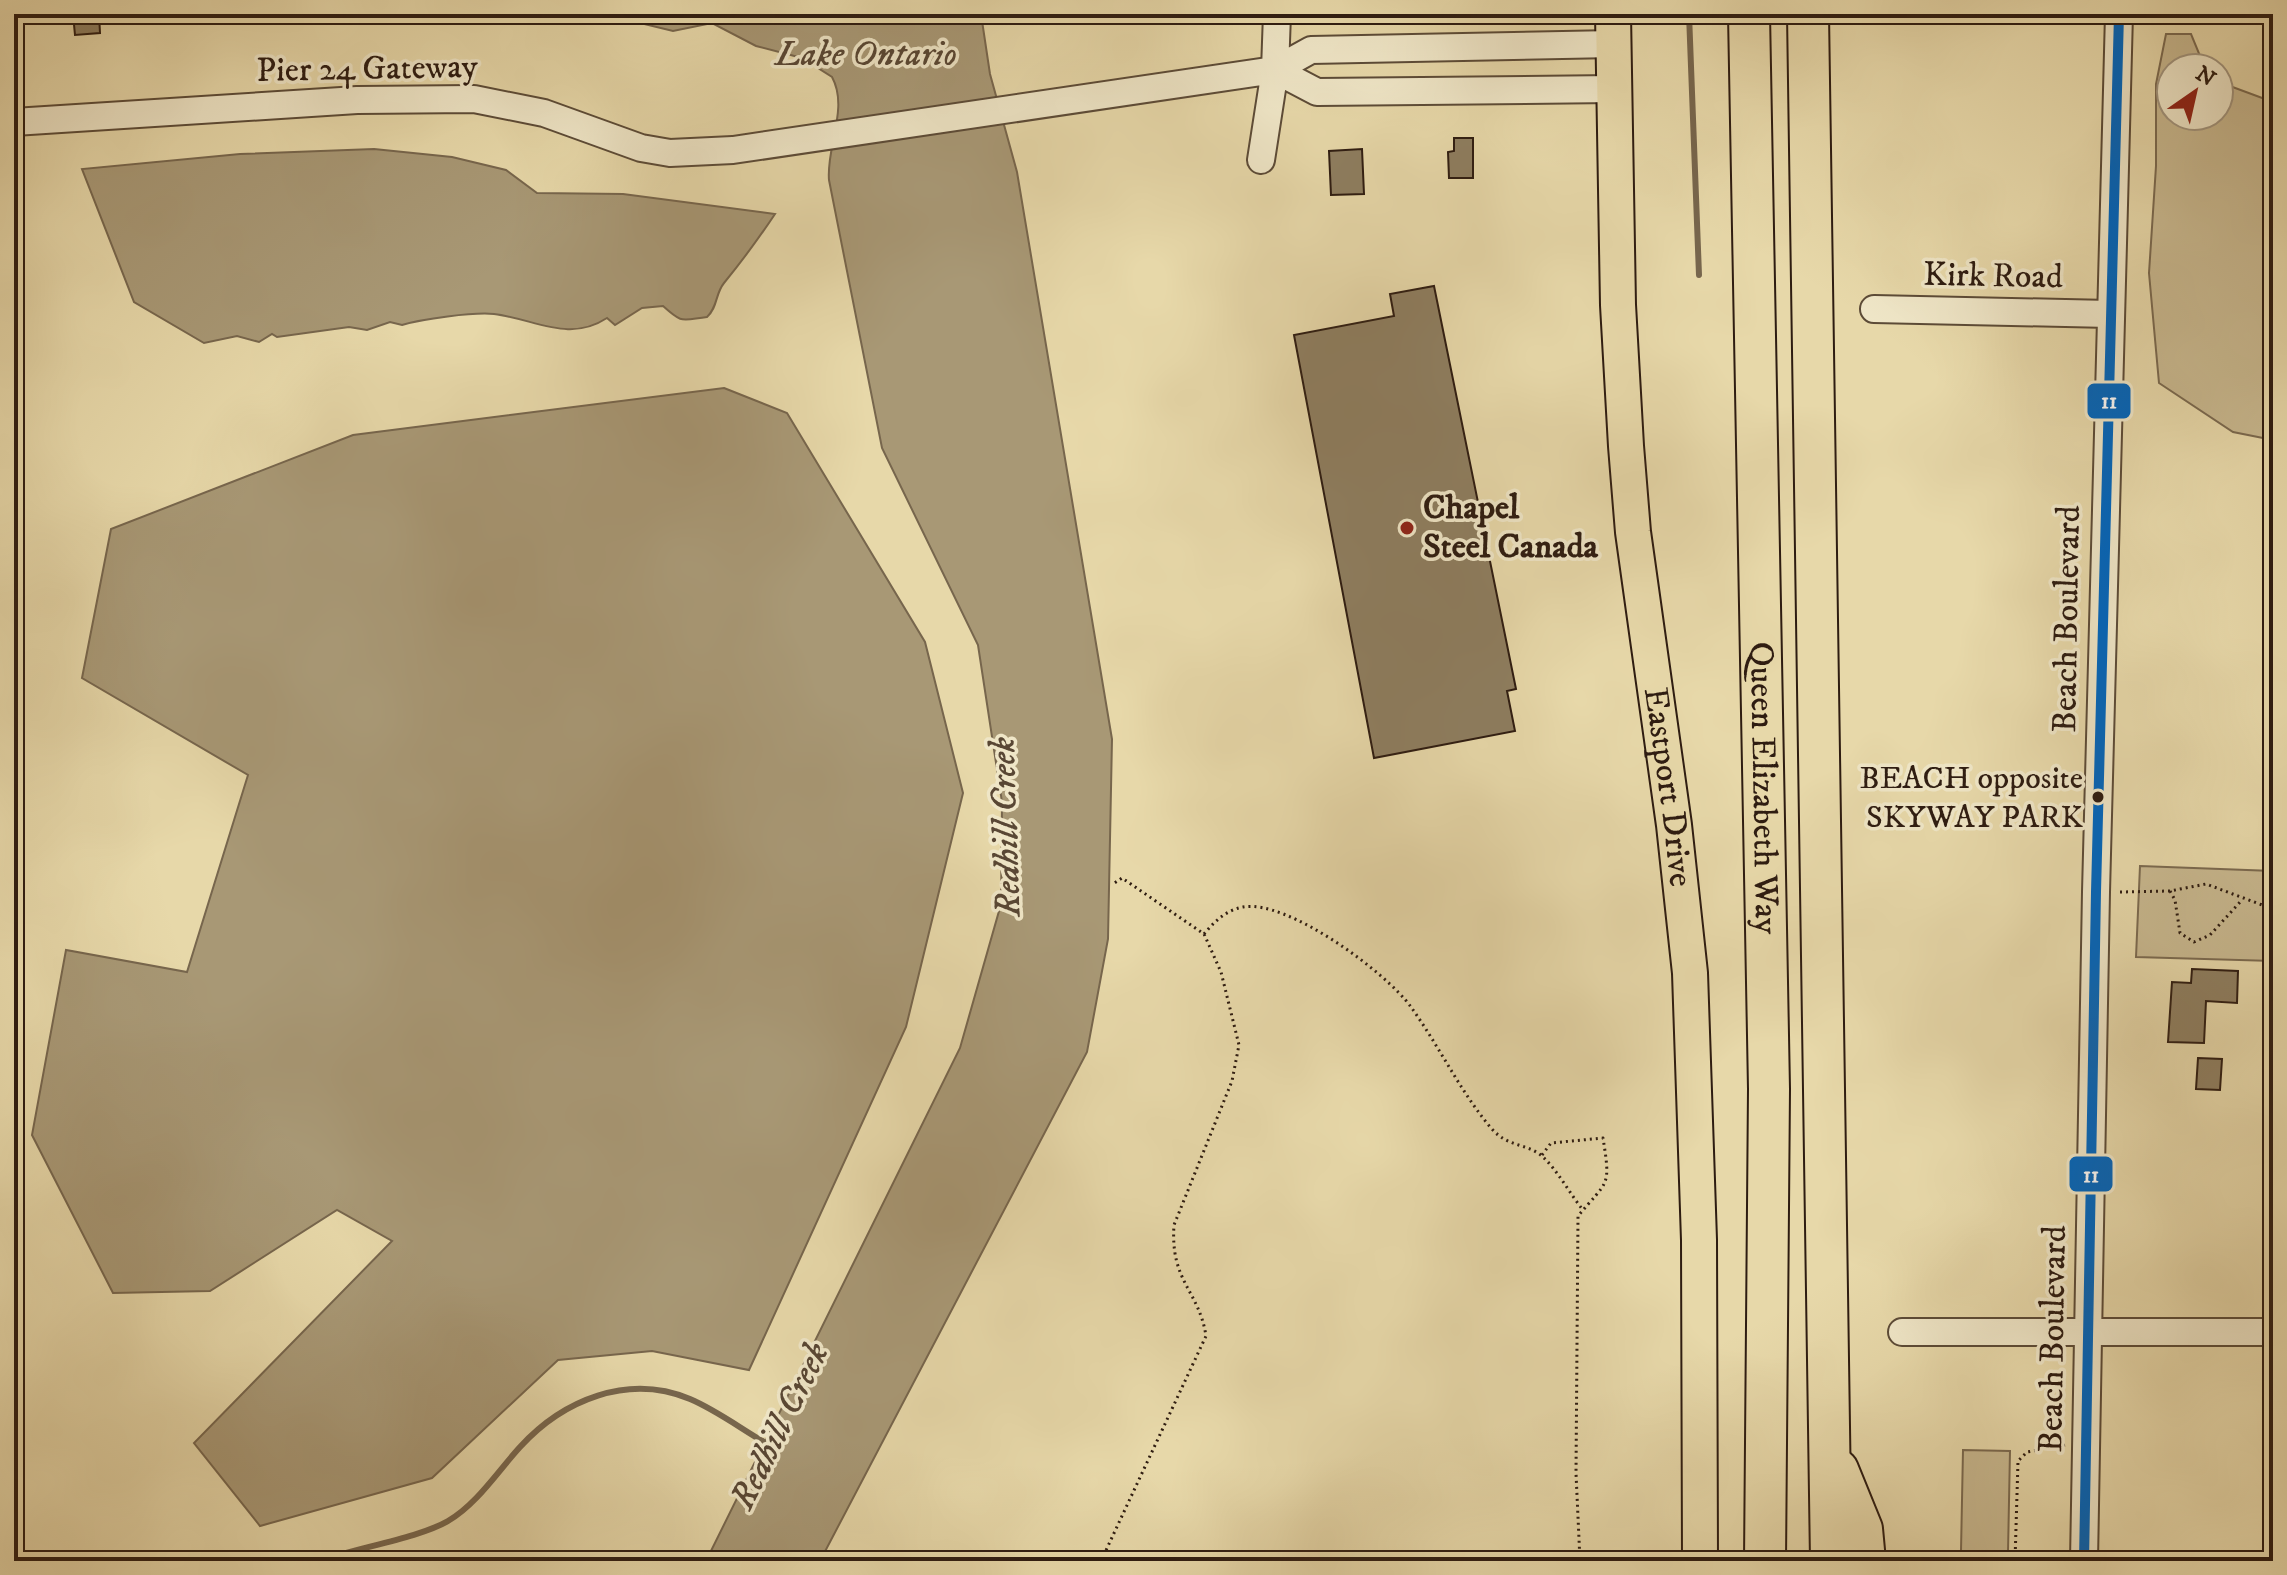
<svg xmlns="http://www.w3.org/2000/svg" width="2287" height="1575" viewBox="0 0 2287 1575" font-family="'IM FELL DW Pica',serif">
  <rect width="100%" height="100%" fill="#e7d8a9"/>
  <filter id="stains"><feTurbulence type="fractalNoise" baseFrequency=".0025" numOctaves="4"/><feColorMatrix values="0 0 0 0 .2 0 0 0 0 .09 0 0 0 0 .02 0 0 0 .5 -.17"/></filter>
  <radialGradient id="worn" r=".72"><stop offset=".6" stop-color="#630" stop-opacity="0"/><stop offset="1" stop-color="#630" stop-opacity=".3"/></radialGradient>
  <path fill="#c8b88f" stroke="#7b6a50" stroke-width="2" d="M2166,34H2191L2205,68H2171V116H2219V82L2273,102V440L2233,432L2159,383L2149,273L2156,166V84Z
    M2140,866L2273,871V961L2136,957Z
    M1963,1450L2010,1451L2008,1553L1961,1551Z"/>
  <path fill="#a89875" stroke="#77664d" stroke-width="2" d="M603,14H981L990,74L1017,172L1112,739L1108,939L1087,1052L820,1561H706L960,1048L1001,904L1002,802L978,645L882,448L829,180C826,147 849,108 832,77L802,58L756,46L712,23L673,31Z
    M374,149L452,157L506,170L537,193L623,194L775,214C759,238 742,261 724,283C715,294 718,307 707,317C681,320 683,324 663,306L642,308L615,325L607,318C569,343 535,319 494,314C473,312 422,319 402,325L390,322L367,330L349,327L277,337L272,334L259,342L237,336L204,343L134,302L82,169L240,154Z
    M724,388L787,413L925,642L963,793L906,1027L749,1370L652,1351L558,1360L432,1478L260,1526L194,1443L392,1241L337,1210L210,1291L113,1293L32,1135L66,950L187,972L248,775L82,678L111,529L353,435Z"/>
  <g fill="none" stroke-linecap="round" stroke-linejoin="round">
    <path stroke="#77664d" stroke-width="6" d="M1689,14L1699,275
      M320,1561C355,1548 419,1538 448,1521C477,1504 498,1471 520,1447C563,1400 628,1373 690,1399C716,1410 740,1428 764,1442"/>
  </g>
  <path fill="#8e7e60" stroke="#2e1c11" stroke-width="2" d="M73,14H99L100,33L75,35Z
    M1454,138H1473V178H1449L1448,152L1454,151Z
    M1362,149L1364,194L1331,195L1329,151Z
    M1434,286L1516,689L1507,691L1515,731L1374,758L1294,335L1394,316L1390,294Z
    M2192,969L2238,971L2237,1003L2206,1001L2204,1043L2168,1042L2172,982L2191,983Z
    M2198,1058L2222,1059L2220,1090L2196,1089Z"/>
  <g fill="none" stroke-linecap="round" stroke-linejoin="round">
    <defs>
      <path id="minor" d="M1275,70L1317,92L1614,89
        M14,122L357,100L474,99L544,113L641,148L670,153L733,150L1275,70L1311,50L1614,44
        M1261,160L1275,70L1277,14
        M1874,309L2110,314
        M1902,1332H2273
        M2084,1561L2096,892L2119,14"/>
      <g id="major">
        <path id="s1" d="M1613,14L1618,305L1626,446L1633,532L1674,825L1690,973L1699,1240L1700,1561"/>
      </g>
      <g id="highway">
        <path id="s2" d="M1749,14L1769,1089L1765,1561"/>
        <path d="M1808,14L1831,1561"/>
        <path d="M1838,1470L1862,1529L1865,1561"/>
      </g>
    </defs>
    <use href="#minor" stroke="#5c4b37" stroke-width="30"/>
    <use href="#major" stroke="#2e1c11" stroke-width="38"/>
    <use href="#highway" stroke="#2e1c11" stroke-width="44"/>
    <path stroke="#2e1c11" stroke-width="3" stroke-dasharray="2 4" stroke-linecap="butt" d="M2170,891L2175,900L2180,933L2194,942L2210,935L2242,900
      M2120,892L2170,891L2206,884L2273,909
      M1204,934C1214,922 1226,910 1243,907C1287,899 1386,972 1411,1007C1439,1046 1460,1091 1491,1128C1508,1148 1528,1143 1543,1157C1558,1171 1570,1194 1583,1210
      M1542,1155L1551,1143L1603,1138C1611,1188 1608,1180 1578,1216L1576,1473L1580,1561
      M1101,1561L1206,1336C1199,1290 1170,1282 1174,1225L1232,1081L1239,1045L1221,972L1204,934L1122,878L1113,884
      M2015,1561L2018,1461L2027,1452L2065,1445"/>
    <use href="#minor" stroke="#efe6c7" stroke-width="26"/>
    <use href="#major" stroke="#e7d8a9" stroke-width="34"/>
    <use href="#highway" stroke="#e7d8a9" stroke-width="40"/>
    <defs>
      <path id="bus-1" d="M2084,1561L2096,892L2119,14"/>
    </defs>
    <use href="#bus-1" stroke="#efe6c7" stroke-width="16"/>
    <use href="#bus-1" stroke="#0065bd" stroke-width="10"/>
  </g>
  <circle fill="#8f2418" stroke="#efe6c7" stroke-width="3" cx="1407" cy="528" r="8"/>
  <circle fill="#2e1c11" stroke="#efe6c7" stroke-width="3" cx="2098" cy="797" r="7"/>
  <g text-anchor="middle" dominant-baseline="central" stroke-width="7" stroke-linejoin="round" paint-order="stroke">
    <g font-size="32" fill="#2e1c11" stroke="#efe6c7" text-anchor="end">
      <text x="2083" y="779">BEACH opposite<tspan x="2083" dy="39">SKYWAY PARK</tspan></text>
    </g>
    <g font-size="34" fill="#2e1c11" stroke="#efe6c7">
      <text transform="translate(367 69) rotate(-1)">Pier 24 Gateway</text>
      <text transform="translate(1993 276) rotate(1)">Kirk Road</text>
      <text transform="translate(2067 619) rotate(-89)">Beach Boulevard</text>
      <text stroke="none"><textPath href="#s1" startOffset="776">Eastport Drive</textPath></text>
      <text stroke="none"><textPath href="#s2" startOffset="774">Queen Elizabeth Way</textPath></text>
      <text transform="translate(2053 1339) rotate(-89)">Beach Boulevard</text>
    </g>
    <g font-size="34" font-weight="bold" fill="#2e1c11" stroke="#efe6c7" text-anchor="start">
      <text x="1423" y="508">Chapel<tspan x="1423" dy="39">Steel Canada</tspan></text>
    </g>
    <g font-size="36" font-style="italic" fill="#594734" stroke="#efe6c7">
      <text x="866" y="54">Lake Ontario</text>
      <text transform="translate(1006 827) rotate(-92)">Redhill Creek</text>
      <text transform="translate(780 1426) rotate(-64)">Redhill Creek</text>
    </g>
  </g>
  <g stroke="#efe6c7" stroke-width="3">
    <rect x="2086" y="382" width="46" height="38" rx="8" fill="#0065bd"/>
    <rect x="2068" y="1155" width="46" height="38" rx="8" fill="#0065bd"/>
  </g>
  <g font-size="22" text-anchor="middle" font-weight="bold" fill="#fff">
    <text x="2109" y="408">11</text>
    <text x="2091" y="1182">11</text>
  </g>
  <rect width="2287" height="1575" fill="none" stroke="#e7d8a9" stroke-width="48"/>
  <rect x="16" y="16" width="2255" height="1543" fill="none" stroke="#2e1c11" stroke-width="4"/>
  <rect x="24" y="24" width="2239" height="1527" fill="none" stroke="#2e1c11" stroke-width="2"/>
  <g transform="translate(2195 92) rotate(34)"><circle r="38" fill="#efe6c7" stroke="#a2957e" stroke-width="2"/>
  <path d="M0-6L14 30L0 20L-14 30Z" fill="#8f2418"/>
  <text y="-12" font-size="22" font-weight="bold" text-anchor="middle" fill="#2e1c11">N</text>
  </g>
  <rect width="100%" height="100%" filter="url(#stains)"/>
  <rect width="100%" height="100%" fill="url(#worn)"/>
</svg>
